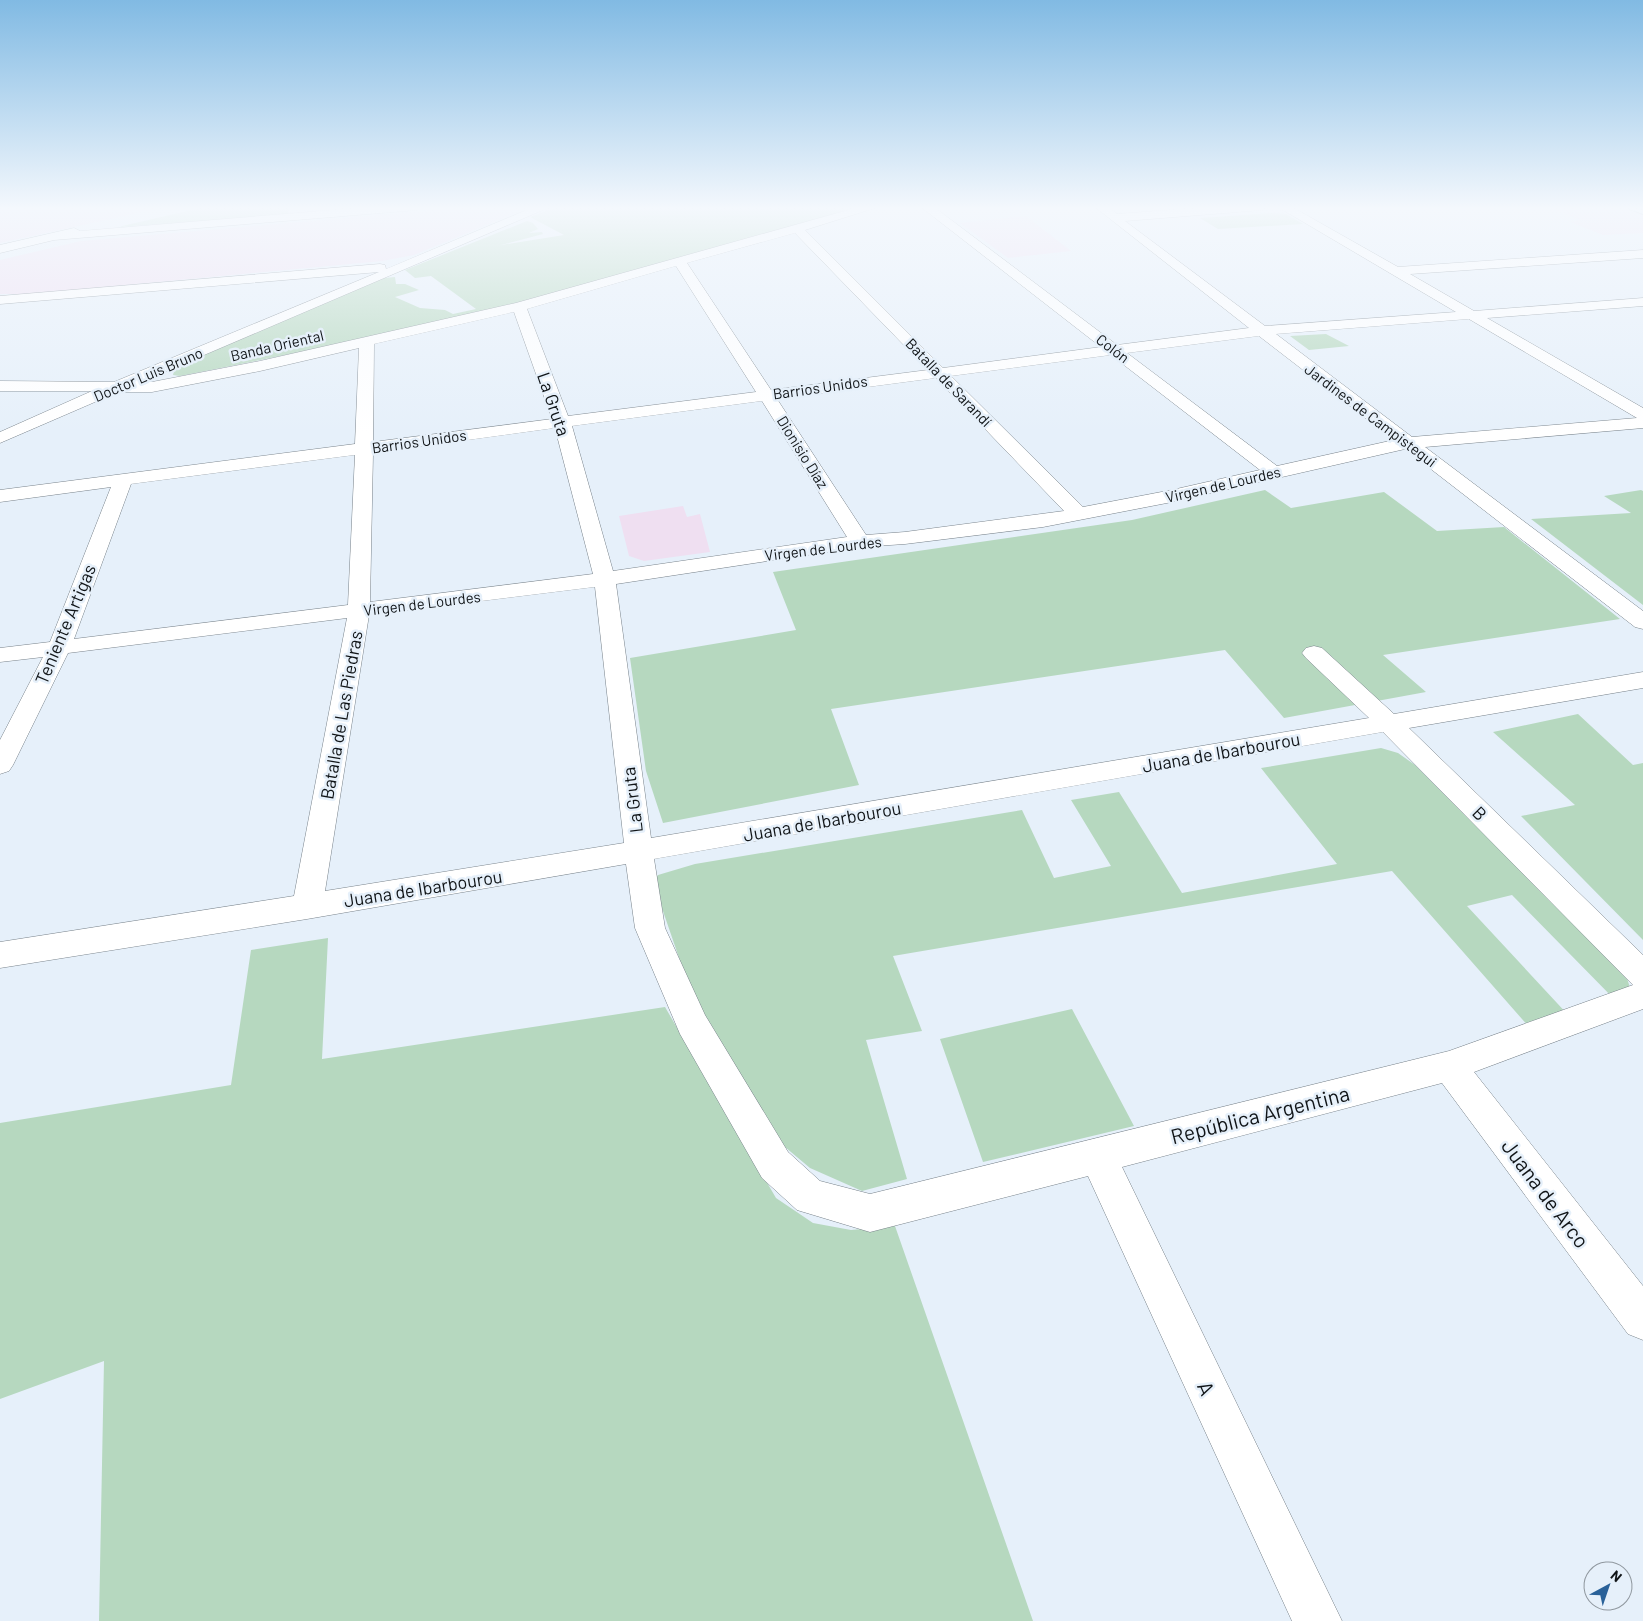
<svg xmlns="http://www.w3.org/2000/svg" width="1643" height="1621" viewBox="0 0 1643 1621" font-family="Barlow,sans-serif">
  <rect width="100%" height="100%" fill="#e6f0fa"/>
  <path fill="#efdff1" d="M0,207H166L0,243Z
    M471,207H530L414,255L382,261L31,294H0V260L81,241Z
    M1548,207H1643V233L1603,235L1570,222L1580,220Z
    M1026,216L1071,251L1008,258L960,223Z
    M683,506L687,517L700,514L710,552L644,561L629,556L619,516Z"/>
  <path fill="#b6d8bf" d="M204,207H289L288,215L118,227Z
    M556,207H862L505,306L341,344L180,376L173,375L174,371L183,364L248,334L384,278L395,277L396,284H405L419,290L395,297L420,308L445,310L453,314L476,309L431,276L415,278L405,270L527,221L533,223L538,229L529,233L542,232L543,234L501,245L564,235L530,217Z
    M1272,213L1286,214L1303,224L1218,229L1200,218Z
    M1326,334L1349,346L1309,350L1290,336Z
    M1265,490L1291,508L1384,492L1437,531L1504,527L1620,619L1383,655L1426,692L1284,718L1225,650L831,709L859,785L663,823L646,771L630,658L796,630L773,572L1132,520Z
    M1641,490L1643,491V605L1531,519L1631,513L1604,496Z
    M1578,714L1633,765L1643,763V940L1521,816L1575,805L1493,732Z
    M1381,748L1398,753L1415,765L1627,978L1630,988L1619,1004L1512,895L1467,906L1570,1017L1529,1027L1392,871L893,956L922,1031L866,1040L907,1179L862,1191L810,1168L785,1147L715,1037L699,1016L653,882L658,875L695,864L1022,810L1054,878L1111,866L1071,800L1119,792L1182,893L1337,864L1261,768Z
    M328,938L322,1059L665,1007L776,1198L813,1223L851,1230L895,1226L1033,1621H99L104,1361L0,1399V1123L231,1085L251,950Z
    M1072,1009L1134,1126L983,1162L940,1039Z"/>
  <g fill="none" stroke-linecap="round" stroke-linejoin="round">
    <defs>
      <path id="lane" d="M1626,207L1643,210V214L1627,208Z"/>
      <path id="street" d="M534,207H550L141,382H152L260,361L516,303L859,207H878L805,230L943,368L1101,347L921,207H934L1117,345L1249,328L1095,207H1108L1117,214L1210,207H1267L1262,210L1125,221L1265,326L1456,312L1278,207H1292L1398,267L1643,250V258L1410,274L1474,311L1643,298V306L1487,318L1643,408V428L1425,447L1643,611V629L1635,627L1405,449L1172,502L1043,527L905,544L860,547L616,584L651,838L1369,718L1306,658L1302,653L1306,648L1314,646L1322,648L1394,714L1643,672V688L1409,728L1643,955V1009L1474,1072L1643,1286V1340L1628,1334L1442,1083L1122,1167L1342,1621H1292L1088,1176L870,1232L797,1210L762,1178L680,1034L635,928L626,864L307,919L0,968V942L294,896L347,618L68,653L13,765L9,771L0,774V740L43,657L0,662V648L50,642L111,487L0,502V490L355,444L359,348L260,371L152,392H118L0,443V432L92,391H0V381L114,382L379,272L0,304V296L380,264L385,265L386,269ZM795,233L928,370L771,390L687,263ZM676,266L756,392L568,416L527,309ZM514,312L552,419L373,442L374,344ZM1469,319L1637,418L1412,437L1276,334ZM1259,336L1394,440L1277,466L1127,353ZM1111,355L1260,470L1172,490L1083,507L951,376ZM936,378L1064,511L905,532L866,535L777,399ZM762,401L847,537L613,571L572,426ZM555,428L593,574L370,602L373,453ZM355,455L348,605L74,639L131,484ZM595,587L624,843L325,891L369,615ZM1383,732L1633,985L1449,1051L870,1194L820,1181L788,1152L705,1015L665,928L654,859Z"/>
      <path id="secondary" d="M370,207H422L417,210L54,240L0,253V245L74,228L80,231Z"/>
    </defs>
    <use href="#lane" stroke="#78828a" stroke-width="2"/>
    <use href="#street" stroke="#78828a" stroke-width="1"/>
    <use href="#secondary" stroke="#78828a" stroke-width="1"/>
    <use href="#lane" fill="#fff" fill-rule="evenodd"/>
    <use href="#street" fill="#fff" fill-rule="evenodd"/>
    <use href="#secondary" fill="#fff" fill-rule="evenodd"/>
  </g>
  <linearGradient id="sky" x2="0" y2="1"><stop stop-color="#81bae3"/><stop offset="0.48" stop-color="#f4f8fd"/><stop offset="1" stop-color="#f4f8fd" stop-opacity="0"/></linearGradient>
  <rect width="1643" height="434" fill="url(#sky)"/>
  <g text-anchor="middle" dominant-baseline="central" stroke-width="5" stroke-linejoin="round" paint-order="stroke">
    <g font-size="15" fill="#101417" stroke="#e6f0fa">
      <text transform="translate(277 345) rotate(-13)">Banda Oriental</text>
      <text transform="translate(1113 348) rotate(37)">Colón</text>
      <text transform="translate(148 374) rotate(-23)">Doctor Luis Bruno</text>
      <text transform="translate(949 382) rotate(46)">Batalla de Sarandí</text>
      <text transform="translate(820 387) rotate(-8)">Barrios Unidos</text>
      <text transform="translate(1371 415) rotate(37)">Jardines de Campistegui</text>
      <text transform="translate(419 441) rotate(-8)">Barrios Unidos</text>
      <text transform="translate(803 452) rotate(58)">Dionisio Díaz</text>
      <text transform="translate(1223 484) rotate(-13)">Virgen de Lourdes</text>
      <text transform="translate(823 548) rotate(-7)">Virgen de Lourdes</text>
      <text transform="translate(422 603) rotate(-7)">Virgen de Lourdes</text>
    </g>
    <g font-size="18" fill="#101417" stroke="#e6f0fa">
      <text transform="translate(554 404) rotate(71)">La Gruta</text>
      <text transform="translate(65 624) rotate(-67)">Teniente Artigas</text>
      <text transform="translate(341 715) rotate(-80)">Batalla de Las Piedras</text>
      <text transform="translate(1221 752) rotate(-10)">Juana de Ibarbourou</text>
      <text transform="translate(632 800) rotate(-97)">La Gruta</text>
      <text transform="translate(1480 813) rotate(45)">B</text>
      <text transform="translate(822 821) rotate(-10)">Juana de Ibarbourou</text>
      <text transform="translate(423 888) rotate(-9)">Juana de Ibarbourou</text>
    </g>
    <g font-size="21" fill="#101417" stroke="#e6f0fa">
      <text transform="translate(1260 1114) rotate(-14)">República Argentina</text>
      <text transform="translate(1546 1193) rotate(53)">Juana de Arco</text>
      <text transform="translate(1207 1388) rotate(65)">A</text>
    </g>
  </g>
  <g transform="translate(1608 1586) rotate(40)"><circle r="24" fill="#e6f0fa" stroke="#90989f"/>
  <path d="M0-4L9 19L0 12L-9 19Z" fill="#296199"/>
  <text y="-8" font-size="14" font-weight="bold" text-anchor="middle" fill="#101417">N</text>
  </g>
</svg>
